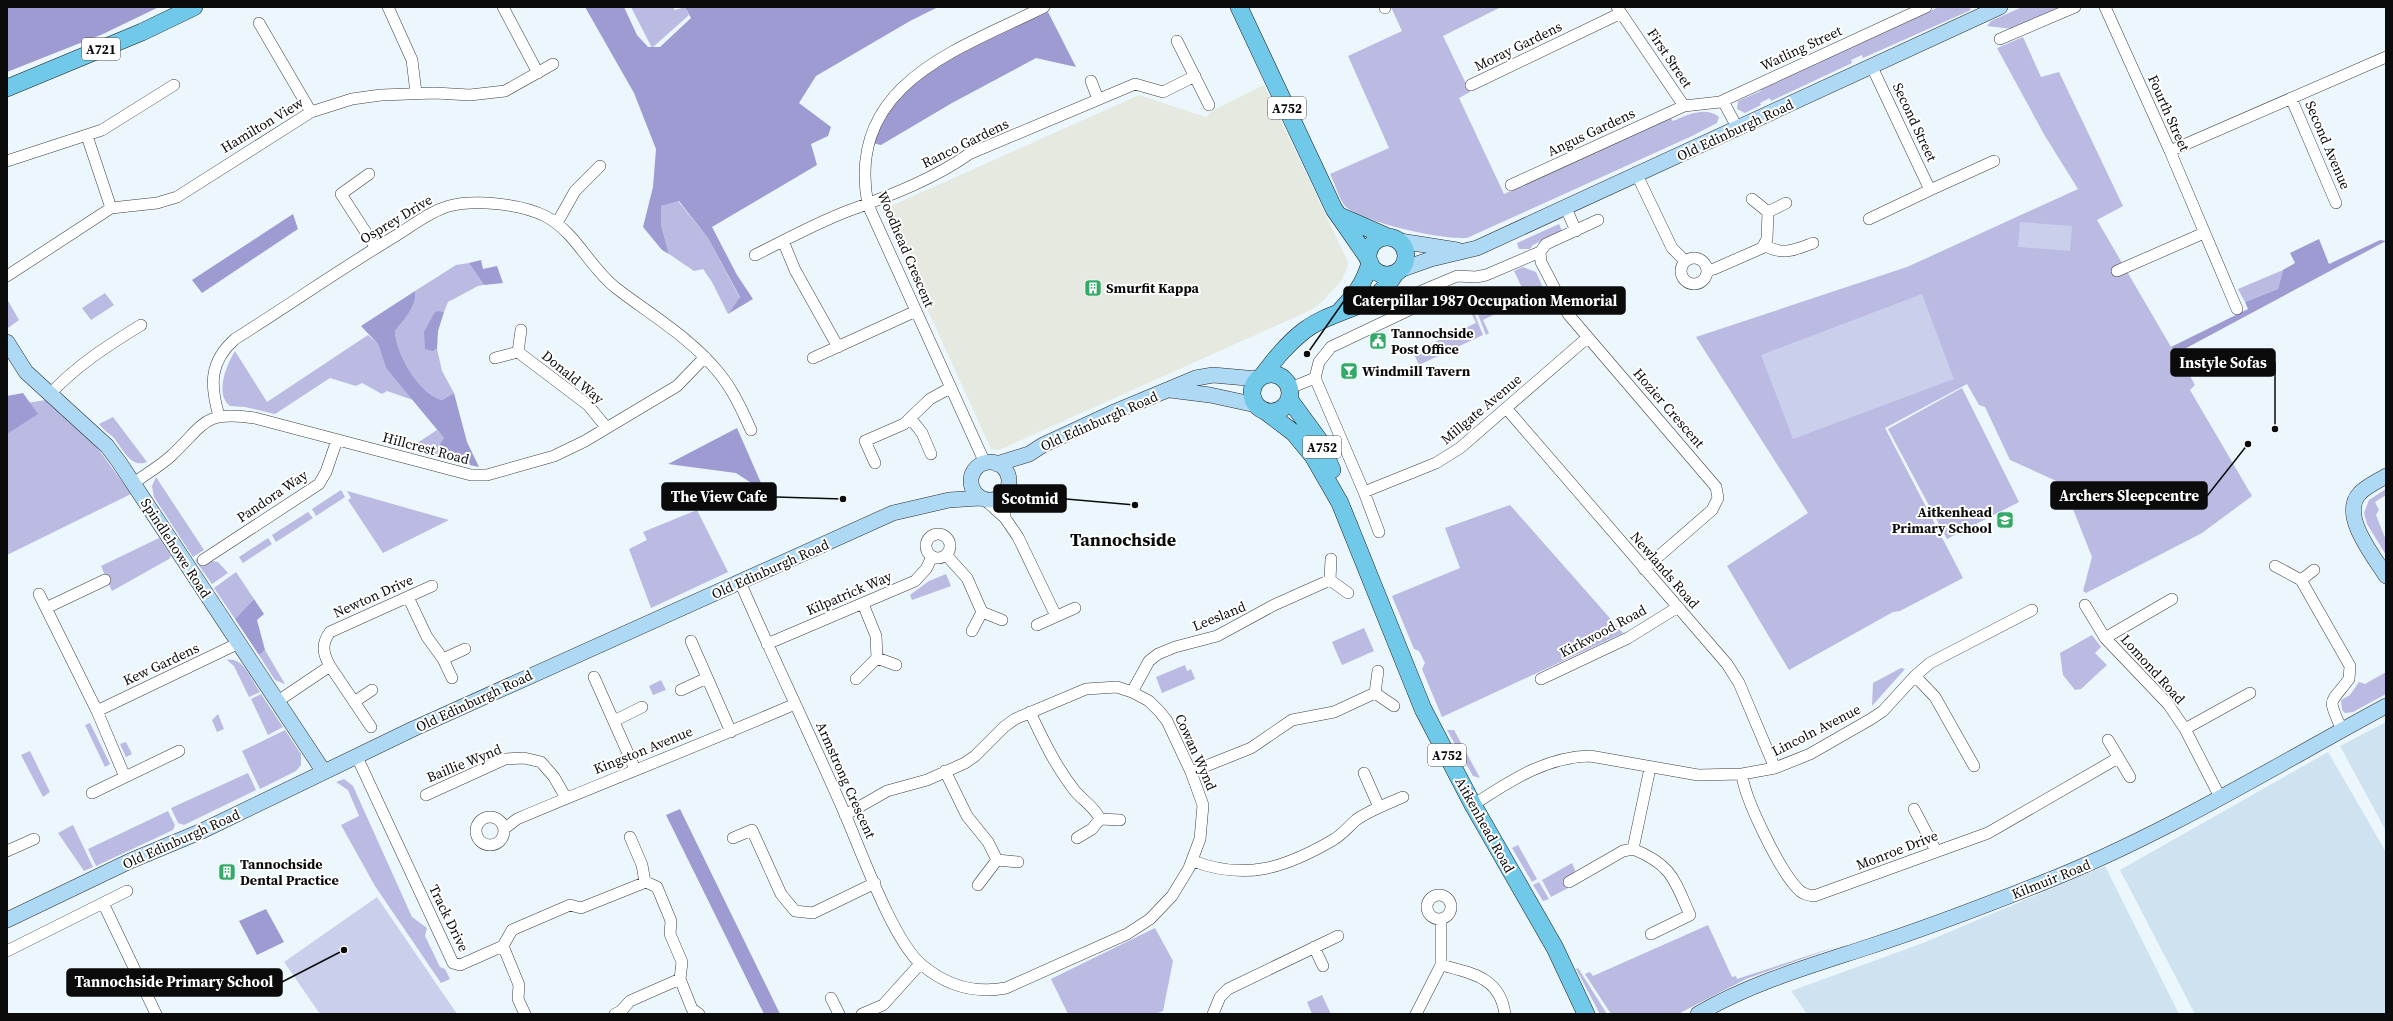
<svg xmlns="http://www.w3.org/2000/svg" width="2393" height="1021" viewBox="0 0 2393 1021" font-family="'Source Serif 4',serif">
  <rect width="100%" height="100%" fill="#ebf7fd"/>
  <path fill="#e5e9e0" d="M1264,85L1348,262L1347,269L1341,281L1322,302L1311,310L999,450L991,449L882,210L1139,95L1206,117L1212,111Z"/>
  <path fill="#cfe2ef" d="M2386,722V831L2340,746Z
    M2328,752L2386,852V1014H2195L2120,870Z
    M2105,866L2179,1014H1807L1791,991L1923,943Z"/>
  <path fill="#babae2" d="M631,7H673L675,10L685,7L689,15L652,48Z
    M1391,7H1501L1443,36L1470,92L1459,98L1504,194L1671,118L1673,121C1688,115 1705,106 1719,117L1717,123L1692,136L1467,238C1443,240 1365,223 1346,207C1339,200 1335,183 1330,174L1389,148L1348,56L1402,31Z
    M1939,7H1969L1971,10L1863,58L1862,55L1851,60L1852,63L1771,101L1770,98L1760,103L1761,105L1745,113L1737,109L1738,101L1761,91L1759,88Z
    M2022,7H2063L2013,29L1987,26L1991,21Z
    M2023,37L2041,77L2059,72L2123,206L2097,220L2171,347L2177,353L2195,385L2190,390L2252,496L2202,533L2086,593L2083,591L2092,557L2063,484L2010,460L1985,407L1979,405L1967,384L1885,428L1963,578L1900,611L1893,612L1789,670L1727,566L1808,513L1696,337L1907,267L2078,189L2045,136L1997,48Z
    M678,201L708,238L740,298L728,314L712,282L703,269L694,271L669,254L661,225V206Z
    M1559,224L1562,231L1533,245L1530,249H1519L1517,243Z
    M469,263L484,285L478,286L448,302L444,312L440,311L433,351L437,349L442,371L454,393L442,400C419,394 396,354 395,331C403,321 418,305 415,291L456,265Z
    M1523,267L1536,272L1544,290L1483,320L1489,333L1486,335L1470,294L1472,290L1482,311L1524,292L1514,271Z
    M2283,270L2278,289L2245,302L2238,289Z
    M105,293L114,305L91,320L82,308Z
    M1463,295H1467L1483,335L1419,365L1413,352L1476,323Z
    M7,299L19,320L8,328L7,325Z
    M368,335L378,344L386,368L413,400L387,391L382,394L362,383L356,386L330,378L275,414L245,407L230,406C214,394 227,364 235,351L267,402Z
    M1962,388L2019,502L1947,539L1888,429Z
    M46,400L96,446L131,494L7,555V406Z
    M113,417L147,462C130,469 122,447 113,437C108,433 103,429 99,424Z
    M437,430L444,438L437,448L451,461L408,449Z
    M156,477L204,550L193,557L154,497L152,486Z
    M2386,489V495L2375,502L2379,510L2376,515L2386,540V555L2367,524L2364,513L2369,500Z
    M341,490L345,497L316,516L312,509Z
    M347,491L449,520L383,553L348,500L351,498Z
    M1510,505L1623,633L1442,717L1422,669L1425,663L1419,651L1414,649L1392,596L1460,568L1445,528Z
    M697,510L728,572L651,608L629,549L647,540L643,532Z
    M308,512L313,518L276,542L272,535Z
    M159,538L171,556L169,559L112,591L101,566Z
    M268,538L272,544L243,563L239,557Z
    M199,558L205,565L211,561L218,562L228,573L212,584L195,560Z
    M236,572L254,599L235,619L214,588Z
    M946,574L951,586L912,600L910,595L929,581Z
    M1364,628L1374,651L1342,665L1332,642Z
    M2092,635L2101,647L2095,653L2107,665L2081,689L2075,690L2063,675L2060,653Z
    M265,650L285,684L275,680L259,655Z
    M227,660C243,656 252,681 260,692L249,697L234,666Z
    M1185,665L1187,671L1191,669L1195,679L1162,693L1156,677Z
    M1901,668L1905,669L1872,706L1873,683Z
    M2386,672V694L2353,712L2345,713L2342,710L2341,700L2350,695L2359,682L2365,684Z
    M661,680L666,690L653,695L649,686Z
    M261,694L283,727L268,735L251,699Z
    M218,714L224,729L217,732L212,720Z
    M90,723L110,764L105,767L85,725Z
    M285,730L301,754V765L296,771L260,789L242,751Z
    M1447,730H1454L1480,778L1473,776Z
    M126,742L132,754L126,757L120,744Z
    M30,751L50,792L43,797L21,755Z
    M248,773L256,790L184,825L178,823L171,808Z
    M344,779L353,786L412,917L427,928L425,936L440,967L445,969L450,979L441,983L375,886L341,825L359,816L348,790L336,782Z
    M168,811L175,825L173,830L96,866L88,849Z
    M73,825L93,867L84,871L58,833Z
    M1518,845L1537,879L1532,882L1512,848Z
    M1572,863L1575,870L1570,887L1551,897L1542,880Z
    M1539,882L1549,899L1543,901L1533,885Z
    M1708,925L1732,977L1736,976L1737,979L1841,945L1746,979L1678,1014H1611L1585,974L1590,972L1593,976Z
    M1155,928L1173,961L1163,1011L1155,1014H1068L1051,979Z
    M1578,968L1607,1014H1600L1576,969Z
    M1322,995L1331,1014H1312L1307,1002Z"/>
  <path fill="#9d9bd1" d="M7,7H159L103,34L7,72Z
    M585,7H624L637,35L648,47H660L691,18L685,7H938L910,21L816,76L799,103L831,127L828,136L811,144L817,165L712,227L737,275L753,299L728,314L740,297L708,238L679,201L661,206V225L669,254L662,250L643,227L653,187L656,149L634,93Z
    M1048,12L1076,67L1036,58L952,103L881,145L872,143C878,129 886,115 895,103C928,62 1001,34 1048,12Z
    M293,214L298,229L202,293L192,280Z
    M2319,239L2329,264L2380,240L2386,241L2177,353L2171,347L2248,309L2245,302L2278,289L2283,270L2295,263L2290,253Z
    M481,260L483,269L497,266L503,283L484,285L469,263Z
    M415,291C418,305 403,321 395,331C396,354 419,394 442,400L454,393L467,442L479,467L451,461L437,448L444,438L386,368L378,344L361,326Z
    M440,311L444,312L438,331L437,349L433,351L425,349L424,332L435,312Z
    M23,393L38,414L7,434V396Z
    M737,428L761,483L756,486L736,473L668,464Z
    M254,599L264,614L257,620L265,650L259,655L235,619Z
    M680,809L780,1014H764L666,815Z
    M266,909L284,942L257,955L239,921Z"/>
  <path fill="#cacfeb" d="M2020,222L2072,226L2070,251L2018,247Z
    M1922,294L1954,379L1793,439L1761,355Z
    M377,897L457,1014H320L284,962Z"/>
  <g fill="none" stroke-linecap="round" stroke-linejoin="round">
    <defs>
      <path id="street" d="M388,7L412,60L416,93
        M503,7L538,73
        M1385,7V8
        M1617,7L1684,106
        M2105,7L2170,151L2237,309
        M259,23L311,112
        M2000,39L2075,7
        M1177,41L1209,105
        M1091,81L1098,99
        M1471,85L1621,13
        M2291,98L2336,203
        M1723,101L1738,129
        M87,136L111,208
        M2170,151L2386,57
        M7,161L102,130L174,85
        M369,174L341,194L376,248
        M1637,175L1672,248L1685,261
        M1511,185L1684,106L1720,102L1926,7
        M1930,190L1994,161
        M1752,199L1768,212L1786,203
        M1566,208L1576,231
        M1869,219L1930,190L1872,67
        M557,223L575,191L600,166
        M783,241L795,270L838,347
        M1764,245C1782,256 1795,250 1813,243
        M1540,252L1541,262L1568,314L1716,487L1718,498L1712,510L1644,569
        M1540,252L1546,244L1598,220
        M755,255C788,239 821,220 856,208C894,194 935,178 969,154L1135,84L1163,92L1195,76
        M1681 271a13 13 0 1 1 26 0a13 13 0 1 1-26 0Z
        M1707,270L1714,269L1762,248L1767,239L1768,212
        M2117,271L2204,233
        M7,276L111,208L157,203L177,197L311,112L352,99L381,95L435,93L470,95L505,91L553,64
        M518,352L588,405L606,427
        M495,358L518,352L521,330
        M813,358L916,311
        M1315,378L1364,492L1436,463L1460,448L1587,338
        M1315,378L1319,362L1331,347L1409,310L1412,295L1457,276L1476,277L1486,275L1540,252
        M1290,388L1315,378
        M49,395C76,366 107,346 141,325
        M1506,408L1727,664L1739,683L1775,768
        M219,416C210,385 209,362 235,339C289,305 342,268 397,235C413,225 431,211 449,206C475,199 521,204 545,216C576,232 589,267 616,288C651,315 691,338 719,373C733,390 742,410 751,430
        M911,419L922,433L931,454
        M875,463L865,441L904,424L930,399L950,388
        M985,463L868,205C845,84 957,50 1044,7
        M134,483C146,474 160,466 171,456C205,424 203,410 255,418L471,475H487L554,456L585,441L677,386L705,357
        M1364,492L1379,532
        M1005,493V518
        M985,500L1005,518L1018,537L1056,616
        M926 546a12 12 0 1 1 24 0a12 12 0 1 1-24 0Z
        M947,556L967,578L982,612
        M1331,559L1330,580L1348,593
        M203,560L319,484L326,472L337,440
        M2275,566L2301,580L2314,570
        M2301,580L2350,666L2349,679C2329,706 2327,696 2342,730
        M740,582C774,660 811,736 845,814C861,851 893,941 922,965C947,986 974,994 1006,988L1127,934L1150,919L1172,896L1189,868L1200,839L1203,805L1191,772L1167,721L1160,712L1149,701L1132,692L1117,687L1086,689L1015,719L1004,727L975,756L965,763L927,780L887,791L845,815
        M39,594L97,711L239,643
        M408,597L427,637L443,659L452,678
        M863,604L876,636L877,658
        M2085,605L2105,638L2168,704L2185,729L2220,797
        M46,608L105,580
        M1037,625L1075,608
        M972,631L982,612L1002,620
        M2105,638L2172,599
        M691,641L731,732
        M767,644L915,581L926,569L932,557
        M443,659L465,649
        M330,666L371,727
        M1378,671L1375,693L1394,706
        M1915,676L1935,697L1974,766
        M594,677L635,769
        M856,679L877,658L896,665
        M1541,679L1628,638L1678,607
        M681,690L707,678
        M1132,692L1149,661L1158,654L1175,647L1217,636L1274,605L1330,580
        M278,701L330,666C323,654 321,644 330,632L432,586
        M354,702L372,690
        M97,711L125,777
        M1030,712C1043,740 1056,767 1075,791C1083,801 1094,806 1100,819
        M614,721L642,707
        M2185,729L2250,693
        M2108,740L2130,777
        M357,757L453,963L460,965L503,946L512,930L570,905L581,908L646,882L657,887L671,921L670,934L682,962L680,979L692,1009L699,1014
        M1650,768L1633,849C1672,865 1674,879 1690,915L1651,934
        M945,771L967,816L988,842L997,860
        M1191,772L1251,748L1292,720L1334,712L1375,693
        M1364,773L1379,807
        M1742,774C1744,798 1780,871 1798,889C1802,894 1807,895 1814,896L1988,833L2118,758
        M92,793L179,751
        M426,795L505,759L524,758L541,762L554,777L566,798
        M1473,805C1510,781 1545,757 1590,756L1698,775L1742,774L1775,768L1810,754L1871,719L1883,711L1915,676L1930,663L2032,610
        M1914,809L1936,851
        M476 831a14 14 0 1 1 28 0a14 14 0 1 1-28 0Z
        M504,829L517,819C609,780 703,744 795,704
        M630,837L642,865L645,882
        M733,838L752,830L781,894L795,911L813,913L875,883
        M1077,838L1092,829L1100,819L1120,820
        M7,851L34,839
        M1193,861C1246,881 1285,868 1333,840C1342,835 1348,827 1356,820C1370,810 1387,804 1403,797
        M1569,882L1623,851L1633,849
        M978,885L997,860L1018,862
        M1427 907a12 12 0 1 1 24 0a12 12 0 1 1-24 0Z
        M103,903L156,1014
        M503,946L519,985L518,999L525,1014
        M1314,947L1323,966
        M7,951L127,891
        M1441,965C1471,973 1500,977 1505,1014
        M831,998L839,1014
        M615,1014L621,1011L630,1001L680,979
        M862,1014L883,1005L920,964
        M1213,1014L1220,997L1228,989L1338,936
        M1416,1014L1441,965V919"/>
      <path id="secondary" d="M1400,241L1457,250
        M1400,270L1431,259L1477,248L2000,7
        M7,342L26,372L107,446L119,462L324,772
        M1170,390L1210,395L1256,405
        M971 481a19 19 0 1 1 38 0a19 19 0 1 1-38 0Z
        M997,464L1029,454L1043,445L1112,413L1196,378L1213,375L1258,379
        M2386,476C2378,481 2367,486 2360,493C2339,515 2374,556 2386,576
        M7,920L130,861L202,831L413,729L893,513L949,500L980,498
        M1698,1014C1751,983 1810,966 1868,947C1927,928 1984,906 2042,883C2162,836 2273,767 2386,706"/>
      <path id="primary" d="M1239,7L1334,209L1368,258
        M7,88L142,32L194,7
        M1340,216L1388,237
        M1368 256a19 19 0 1 1 38 0a19 19 0 1 1-38 0Z
        M1341,310C1355,295 1364,284 1370,263
        M1252 393a19 19 0 1 1 38 0a19 19 0 1 1-38 0Z
        M1263,375C1276,358 1288,343 1305,330C1337,306 1373,312 1395,274
        M1289,399L1319,440L1332,470
        M1265,411L1294,433L1313,456L1340,503L1423,709L1473,805L1555,948L1586,1014"/>
    </defs>
    <use href="#street" stroke="#3e3e3e" stroke-width="12"/>
    <use href="#secondary" stroke="#2d2d2d" stroke-width="16"/>
    <use href="#primary" stroke="#1c1c1c" stroke-width="18"/>
    <use href="#street" stroke="#fff" stroke-width="11"/>
    <use href="#secondary" stroke="#aed9f5" stroke-width="15"/>
    <use href="#primary" stroke="#70c9e8" stroke-width="17"/>
  </g>
  <defs>
    <symbol id="building-square" viewBox="-11 -11 22 22"><rect x="-9" y="-9" width="18" height="18" rx="4" fill="#35a969" stroke="#fff"/><path d="M-4-6H4V6H1V3H-1V6H-4ZM-2.5-4.3h1.7v1.8h-1.7ZM.8-4.3h1.7v1.8H.8ZM-2.5-1h1.7V.8h-1.7ZM.8-1h1.7V.8H.8Z" fill="#fff"/></symbol>
    <symbol id="civic-square" viewBox="-11 -11 22 22"><rect x="-9" y="-9" width="18" height="18" rx="4" fill="#35a969" stroke="#fff"/><path d="M-.6-6.5H3V-4.5H.6V-3L4-1V1h2V6H-6V1h2V-1L-.6-3ZM-1.2 2.5V6h2.4V2.5Z" fill="#fff"/></symbol>
    <symbol id="bar-square" viewBox="-11 -11 22 22"><rect x="-9" y="-9" width="18" height="18" rx="4" fill="#35a969" stroke="#fff"/><path d="M-6-5H6L.8 .8V4.5H3.5V6h-7V4.5H-.8V.8Z" fill="#fff"/></symbol>
    <symbol id="school-square" viewBox="-11 -11 22 22"><rect x="-9" y="-9" width="18" height="18" rx="4" fill="#35a969" stroke="#fff"/><path d="M0-5L7-2L0 1L-7-2ZM-4 1L0 2.5L4 1V4Q0 6-4 4Z" fill="#fff"/></symbol>
  </defs>
  <g fill-rule="evenodd">
    <use href="#building-square" x="1083" y="278" width="20" height="20"/>
    <use href="#civic-square" x="1368" y="331" width="20" height="20"/>
    <use href="#bar-square" x="1339" y="361" width="20" height="20"/>
    <use href="#school-square" x="1995" y="510" width="20" height="20"/>
    <use href="#building-square" x="217" y="862" width="20" height="20"/>
  </g>
  <g text-anchor="middle" dominant-baseline="central" stroke-width="4" stroke-linejoin="round" paint-order="stroke">
    <g fill="#fff" stroke="#545454" stroke-width="1">
      <rect x="82" y="38" width="38" height="22" rx="3"/>
      <rect x="1268" y="97" width="38" height="22" rx="3"/>
      <rect x="1303" y="436" width="38" height="22" rx="3"/>
      <rect x="1428" y="744" width="38" height="22" rx="3"/>
    </g>
    <g font-size="13" font-weight="bold" fill="#0b0b0b">
      <text x="101" y="49">A721</text>
      <text x="1287" y="108">A752</text>
      <text x="1322" y="447">A752</text>
      <text x="1447" y="755">A752</text>
    </g>
    <g font-size="14" fill="#0b0b0b" stroke="#fff">
      <text transform="translate(1518 46) rotate(-26)">Moray Gardens</text>
      <text transform="translate(1801 48) rotate(-25)">Watling Street</text>
      <text transform="translate(1670 58) rotate(56)">First Street</text>
      <text transform="translate(2169 113) rotate(66)">Fourth Street</text>
      <text transform="translate(1915 122) rotate(65)">Second Street</text>
      <text transform="translate(262 125) rotate(-31)">Hamilton View</text>
      <text transform="translate(1735 130) rotate(-25)">Old Edinburgh Road</text>
      <text transform="translate(1591 132) rotate(-25)">Angus Gardens</text>
      <text transform="translate(965 143) rotate(-26)">Ranco Gardens</text>
      <text transform="translate(2328 145) rotate(67)">Second Avenue</text>
      <text transform="translate(396 219) rotate(-31)">Osprey Drive</text>
      <text transform="translate(906 249) rotate(67)">Woodhead Crescent</text>
      <text transform="translate(573 377) rotate(39)">Donald Way</text>
      <text transform="translate(1669 408) rotate(49)">Hozier Crescent</text>
      <text transform="translate(1481 409) rotate(-40)">Millgate Avenue</text>
      <text transform="translate(1099 421) rotate(-24)">Old Edinburgh Road</text>
      <text transform="translate(426 448) rotate(15)">Hillcrest Road</text>
      <text transform="translate(272 496) rotate(-34)">Pandora Way</text>
      <text transform="translate(176 548) rotate(57)">Spindlehowe Road</text>
      <text transform="translate(770 569) rotate(-24)">Old Edinburgh Road</text>
      <text transform="translate(1665 570) rotate(49)">Newlands Road</text>
      <text transform="translate(849 593) rotate(-23)">Kilpatrick Way</text>
      <text transform="translate(373 596) rotate(-24)">Newton Drive</text>
      <text transform="translate(1219 616) rotate(-22)">Leesland</text>
      <text transform="translate(1603 631) rotate(-28)">Kirkwood Road</text>
      <text transform="translate(161 664) rotate(-25)">Kew Gardens</text>
      <text transform="translate(2153 669) rotate(48)">Lomond Road</text>
      <text transform="translate(474 701) rotate(-25)">Old Edinburgh Road</text>
      <text transform="translate(1816 730) rotate(-27)">Lincoln Avenue</text>
      <text transform="translate(643 750) rotate(-22)">Kingston Avenue</text>
      <text transform="translate(1196 752) rotate(66)">Cowan Wynd</text>
      <text transform="translate(464 763) rotate(-22)">Baillie Wynd</text>
      <text transform="translate(846 780) rotate(66)">Armstrong Crescent</text>
      <text transform="translate(1485 825) rotate(61)">Aitkenhead Road</text>
      <text transform="translate(181 839) rotate(-24)">Old Edinburgh Road</text>
      <text transform="translate(1897 850) rotate(-21)">Monroe Drive</text>
      <text transform="translate(2051 879) rotate(-22)">Kilmuir Road</text>
      <text transform="translate(449 918) rotate(64)">Track Drive</text>
    </g>
    <g font-size="14" font-weight="bold" fill="#0b0b0b" stroke="#fff" text-anchor="start">
      <text x="1106" y="288">Smurfit Kappa</text>
      <text x="1391" y="333">Tannochside<tspan x="1391" dy="16">Post Office</tspan></text>
      <text x="1362" y="371">Windmill Tavern</text>
      <text x="1992" y="512" text-anchor="end">Aitkenhead<tspan x="1992" dy="16">Primary School</tspan></text>
      <text x="240" y="864">Tannochside<tspan x="240" dy="16">Dental Practice</tspan></text>
    </g>
    <g font-size="18" font-weight="bold" fill="#0b0b0b" stroke="#fff">
      <text x="1123" y="539">Tannochside</text>
    </g>
  </g>
  <path fill="none" stroke="#0b0b0b" stroke-width="1.5" d="M1307 354L1344 301M2275 429L2275 362M2248 444L2207 496M843 499L776 497M1135 505L1066 499M344 950L282 982"/>
  <g fill="#0b0b0b" stroke="#fff" stroke-width="1.5">
    <circle cx="1307" cy="354" r="4"/>
    <circle cx="2275" cy="429" r="4"/>
    <circle cx="2248" cy="444" r="4"/>
    <circle cx="843" cy="499" r="4"/>
    <circle cx="1135" cy="505" r="4"/>
    <circle cx="344" cy="950" r="4"/>
  </g>
  <g fill="#0b0b0b" stroke="#0b0b0b" stroke-width="1.5">
    <rect x="1344" y="287" width="281" height="27" rx="4"/>
    <rect x="2171" y="349" width="104" height="27" rx="4"/>
    <rect x="2051" y="482" width="156" height="27" rx="4"/>
    <rect x="662" y="483" width="114" height="27" rx="4"/>
    <rect x="994" y="485" width="72" height="27" rx="4"/>
    <rect x="67" y="969" width="215" height="27" rx="4"/>
  </g>
  <g font-size="15" text-anchor="middle" font-weight="bold" fill="#fff">
    <text x="1485" y="306">Caterpillar 1987 Occupation Memorial</text>
    <text x="2223" y="368">Instyle Sofas</text>
    <text x="2129" y="501">Archers Sleepcentre</text>
    <text x="719" y="502">The View Cafe</text>
    <text x="1030" y="504">Scotmid</text>
    <text x="174" y="987">Tannochside Primary School</text>
  </g>
  <rect width="2393" height="1021" fill="none" stroke="#0b0b0b" stroke-width="16"/>
</svg>
